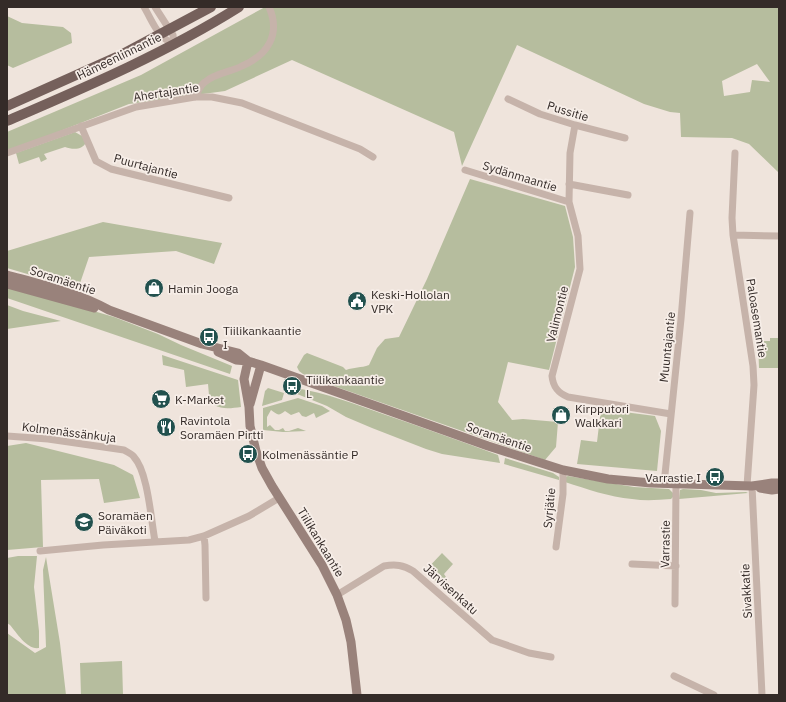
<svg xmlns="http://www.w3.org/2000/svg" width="786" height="702" viewBox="0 0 786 702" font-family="'IBM Plex Sans',sans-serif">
  <rect width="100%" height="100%" fill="#efe4dc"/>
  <path fill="#b6bd9e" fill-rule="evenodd" d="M265,7H779V173L749,144L732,138L681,137L680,113L670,112L644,104L517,45L462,166L454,132L292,60L225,91L129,104L7,152V132L141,75ZM757,64L770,82L752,80L750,92L724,96L722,81Z
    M7,16L22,23L63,27L71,33L72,43L13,68L7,65Z
    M75,132L82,136L86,142C83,150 73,150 65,147L44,154L47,159L41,162L39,157L19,164L16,153Z
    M470,179L565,206L573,237L575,267L549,370L508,362L498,402L512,420L523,419L558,422L556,447L545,460L331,385L303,374L299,371L297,367L304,355L307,353L343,367L346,370C354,367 361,368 369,365L377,348L385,339L399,337L427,279Z
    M103,222L222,243L214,264L176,251L89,257L78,289L7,268V251Z
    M7,287L46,297L114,317L158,334L181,345L232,366L230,374L7,298Z
    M7,305L23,311L61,321L7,329Z
    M770,338H778L779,340V368H759L758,341H770Z
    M162,355L238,380L241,407C232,408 223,410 214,405L213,398L209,395L208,384L186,387L184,370L163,365Z
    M268,388L284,393L282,400L262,406L265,391Z
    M288,388L294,390L296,388C326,393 355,404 383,414C422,427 460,441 498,455L500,463L442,454L426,449L372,428L346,417L327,406L287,390Z
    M298,398L322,406L330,411L316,418L314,413L306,417L302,416L299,412L291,415L285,411C278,417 277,414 271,410L267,417V427L270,425L275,430H279L283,428L285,431H289L298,428L306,431L283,432L263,430V408Z
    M601,409L655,416L661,431L657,471L577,464L581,440L597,442Z
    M26,443L114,465L133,475L140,498L104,503L99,479L41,480L43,547L7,550V446Z
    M505,458L553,473L559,477V480L504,464Z
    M568,476L634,487L669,489L673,493V497L671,499C658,500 645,501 632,499C609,497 587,489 565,482V477Z
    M683,489L701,490L716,493L746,492L748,493L679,499L680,490Z
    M442,553L453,564L444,574L446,577L439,584L425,571Z
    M18,556H37L34,587L39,631V648C27,650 17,633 10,625L7,623V558Z
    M46,557L60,643L66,695H7V633L35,653L46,647L43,570Z
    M122,661L123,695H81L80,663Z"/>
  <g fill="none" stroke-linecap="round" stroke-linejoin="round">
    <path stroke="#c6b3aa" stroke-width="7" d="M144,7C153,22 157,37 174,44L173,35L155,7
      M195,97C198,92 200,85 205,82C215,73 231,72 242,66C268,55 281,34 269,7
      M508,99L540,114L575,125L625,138
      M575,125L570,153L569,202L578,236L580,269L552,376C553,387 558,393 568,397L671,414
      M81,126L96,161L111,169L229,198
      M7,153L136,107L195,97H212L242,103L360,149L373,157
      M735,153L732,218L733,235L753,366L754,385L747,486
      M465,170L569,202
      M569,184L628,195
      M733,235L779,236
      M7,436L48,439L124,450C127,452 132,454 134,457C148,472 151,520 155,541
      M664,484L681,319L690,213
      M752,486L762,695
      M204,536L205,545L206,598
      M556,547L563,494V470
      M40,551L103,545L189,540L204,536L249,516L279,498
      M632,564L676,566
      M337,595L384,566C396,564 403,565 413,571L492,640L529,653L551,657
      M675,604L676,484
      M674,676L714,695"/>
    <path stroke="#99827b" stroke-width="9" d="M7,275C40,284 79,293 109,310L202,344L238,353L248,361L261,365L488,446L563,470L608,479L651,483L752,486L772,483H779
      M7,284L94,308
      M218,352L236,360L248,361
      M248,361L244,379L249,407L250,426L256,451L262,468L272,486L322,565L337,595L346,620L351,642L357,695
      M250,404L261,365
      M760,488L772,490L779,489"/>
    <path stroke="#75605b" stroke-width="10" d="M7,106L121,55L211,7
      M7,121C86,87 166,53 239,7"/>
  </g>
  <defs>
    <symbol id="shop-disc" viewBox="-11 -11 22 22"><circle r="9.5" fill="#22514e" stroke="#f7eee8"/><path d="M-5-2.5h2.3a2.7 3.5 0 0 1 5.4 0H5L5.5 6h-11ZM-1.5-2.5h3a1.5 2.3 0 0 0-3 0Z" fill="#fff"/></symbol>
    <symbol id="civic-disc" viewBox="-11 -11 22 22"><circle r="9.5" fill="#22514e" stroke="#f7eee8"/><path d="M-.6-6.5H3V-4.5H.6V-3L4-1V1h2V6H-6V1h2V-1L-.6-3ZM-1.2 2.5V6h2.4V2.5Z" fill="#fff"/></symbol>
    <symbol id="bus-disc" viewBox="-11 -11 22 22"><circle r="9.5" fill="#22514e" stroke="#f7eee8"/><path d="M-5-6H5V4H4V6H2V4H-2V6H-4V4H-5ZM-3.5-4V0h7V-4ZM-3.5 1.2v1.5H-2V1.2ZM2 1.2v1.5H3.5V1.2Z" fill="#fff"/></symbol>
    <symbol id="supermarket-disc" viewBox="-11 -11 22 22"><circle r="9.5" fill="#22514e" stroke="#f7eee8"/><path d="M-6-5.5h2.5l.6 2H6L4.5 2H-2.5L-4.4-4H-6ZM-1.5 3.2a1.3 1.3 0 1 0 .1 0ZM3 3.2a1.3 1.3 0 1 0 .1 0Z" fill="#fff"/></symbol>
    <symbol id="restaurant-disc" viewBox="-11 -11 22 22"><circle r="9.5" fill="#22514e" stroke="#f7eee8"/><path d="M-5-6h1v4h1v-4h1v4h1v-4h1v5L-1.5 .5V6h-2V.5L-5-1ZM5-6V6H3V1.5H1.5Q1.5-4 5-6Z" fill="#fff"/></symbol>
    <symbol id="school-disc" viewBox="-11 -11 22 22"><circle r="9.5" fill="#22514e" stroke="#f7eee8"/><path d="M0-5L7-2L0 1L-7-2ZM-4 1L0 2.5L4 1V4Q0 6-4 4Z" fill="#fff"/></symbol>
  </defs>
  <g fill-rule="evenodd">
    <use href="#shop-disc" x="143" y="277" width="22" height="22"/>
    <use href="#civic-disc" x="346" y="290" width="22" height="22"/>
    <use href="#bus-disc" x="198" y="326" width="22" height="22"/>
    <use href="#bus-disc" x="281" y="375" width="22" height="22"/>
    <use href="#supermarket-disc" x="150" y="388" width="22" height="22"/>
    <use href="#shop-disc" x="550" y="404" width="22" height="22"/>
    <use href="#restaurant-disc" x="155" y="416" width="22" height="22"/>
    <use href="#bus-disc" x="237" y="443" width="22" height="22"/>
    <use href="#bus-disc" x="704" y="466" width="22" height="22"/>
    <use href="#school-disc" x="73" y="511" width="22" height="22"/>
  </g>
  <g text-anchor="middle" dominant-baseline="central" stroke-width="3.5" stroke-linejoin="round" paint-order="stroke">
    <g font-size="12" fill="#342b28" stroke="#f7eee8">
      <text transform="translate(119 56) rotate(-26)">Hämeenlinnantie</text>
      <text transform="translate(166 92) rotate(-9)">Ahertajantie</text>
      <text transform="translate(568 111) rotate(17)">Pussitie</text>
      <text transform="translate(146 166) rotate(15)">Puurtajantie</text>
      <text transform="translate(520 176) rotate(17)">Sydänmaantie</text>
      <text transform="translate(63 280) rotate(18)">Soramäentie</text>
      <text transform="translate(557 314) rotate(-76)">Valimontie</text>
      <text transform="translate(757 318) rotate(81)">Paloasemantie</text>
      <text transform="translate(667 347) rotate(-84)">Muuntajantie</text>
      <text transform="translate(69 432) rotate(7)">Kolmenässänkuja</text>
      <text transform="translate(499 437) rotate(19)">Soramäentie</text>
      <text transform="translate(549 508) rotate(-85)">Syrjätie</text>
      <text transform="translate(321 542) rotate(59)">Tiilikankaantie</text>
      <text transform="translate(665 544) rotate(-89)">Varrastie</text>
      <text transform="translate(451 589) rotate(42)">Järvisenkatu</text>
      <text transform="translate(746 591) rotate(-93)">Sivakkatie</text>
    </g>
    <g font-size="12" fill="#342b28" stroke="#f7eee8" text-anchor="start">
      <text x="168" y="288">Hamin Jooga</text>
      <text x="371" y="294">Keski-Hollolan<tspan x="371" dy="14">VPK</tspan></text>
      <text x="223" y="330">Tiilikankaantie<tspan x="223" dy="14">I</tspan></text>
      <text x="306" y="379">Tiilikankaantie<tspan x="306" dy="14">L</tspan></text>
      <text x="175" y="399">K-Market</text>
      <text x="575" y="408">Kirpputori<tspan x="575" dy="14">Walkkari</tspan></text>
      <text x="180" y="420">Ravintola<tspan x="180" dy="14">Soramäen Pirtti</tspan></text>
      <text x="262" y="454">Kolmenässäntie P</text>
      <text x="701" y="477" text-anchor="end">Varrastie I</text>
      <text x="98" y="515">Soramäen<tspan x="98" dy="14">Päiväkoti</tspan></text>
    </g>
  </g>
  <rect width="786" height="702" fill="none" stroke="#342b28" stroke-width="16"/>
</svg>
